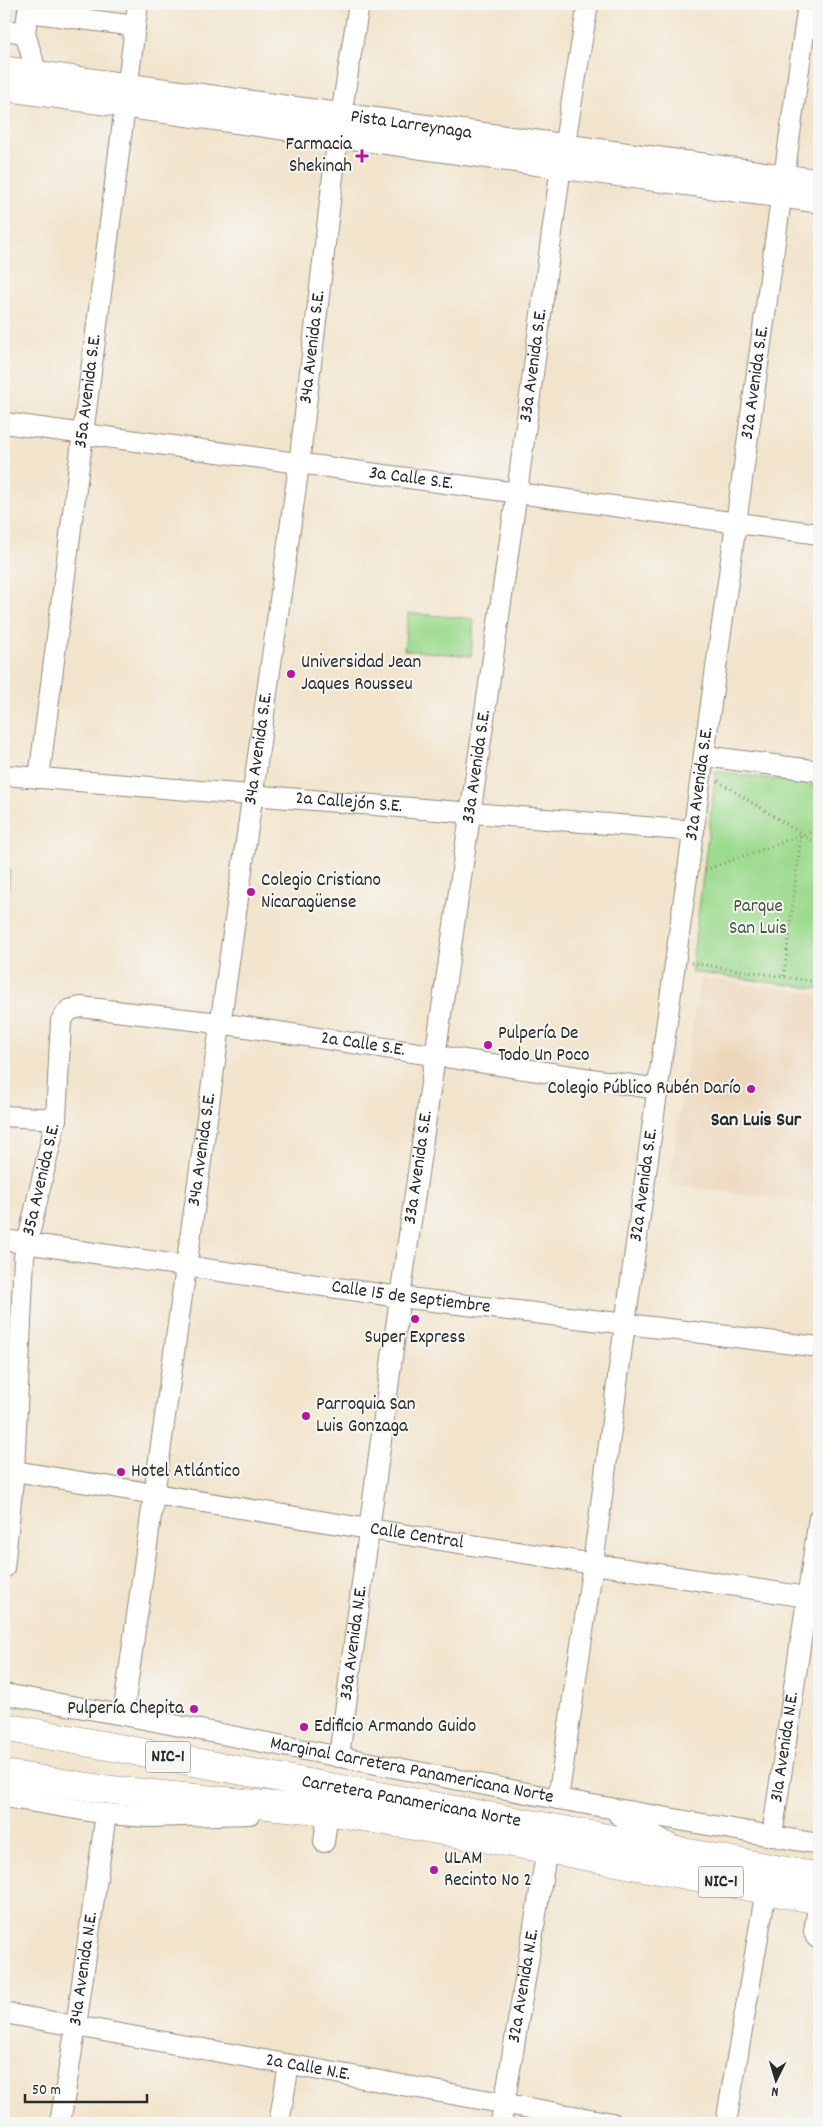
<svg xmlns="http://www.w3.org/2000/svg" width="823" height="2127" viewBox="0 0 823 2127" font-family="Dekko,sans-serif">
  <rect width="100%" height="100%" fill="#f6f6f2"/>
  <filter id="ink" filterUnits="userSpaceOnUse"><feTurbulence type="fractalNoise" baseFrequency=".02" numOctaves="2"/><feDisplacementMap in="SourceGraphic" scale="10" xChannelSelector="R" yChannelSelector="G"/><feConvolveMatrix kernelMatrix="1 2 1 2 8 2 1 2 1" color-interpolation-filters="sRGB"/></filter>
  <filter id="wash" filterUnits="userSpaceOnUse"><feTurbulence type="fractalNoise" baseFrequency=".0096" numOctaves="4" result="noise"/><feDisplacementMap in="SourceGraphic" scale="20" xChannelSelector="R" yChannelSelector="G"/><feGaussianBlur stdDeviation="1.12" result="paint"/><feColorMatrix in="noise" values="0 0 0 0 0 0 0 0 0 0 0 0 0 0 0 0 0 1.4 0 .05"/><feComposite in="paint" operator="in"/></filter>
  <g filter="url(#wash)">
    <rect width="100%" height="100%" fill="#f2e4cc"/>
    <path fill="#edd7bb" d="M700,978L819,994V1205L669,1184Z"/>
    <path fill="#9cda8e" stroke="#64825c" d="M408,613L474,619L471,656L404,650Z
      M716,771L819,786V989L691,972Z
      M4,857L10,871L4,947Z"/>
  </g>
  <g filter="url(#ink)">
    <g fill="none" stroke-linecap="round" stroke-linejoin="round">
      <defs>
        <g id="minor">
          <path d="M29,4L25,33L37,74"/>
          <path d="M28,12L135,26"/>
          <path d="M4,30L25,33"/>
          <path id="s1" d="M4,423C275,462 547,496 819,534"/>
          <path d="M705,756L819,771"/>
          <path id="s2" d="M4,775L694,831"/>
          <path id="s3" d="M39,778L138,4"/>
          <path d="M4,1116L56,1119"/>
          <path id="s4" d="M4,1240L400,1297L819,1347"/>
          <path id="s5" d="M14,1471L369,1529L819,1599"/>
          <path id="s6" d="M4,1568L14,1471L24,1257L56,1119L61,1021L69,1010L81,1007L219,1023L658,1089"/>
          <path id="s7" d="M4,1694L123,1715L558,1799L819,1844"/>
          <path id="s8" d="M123,1715L299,465L338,134L359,4"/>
          <path id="s9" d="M339,1757L400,1297L517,492L561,166L588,4"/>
          <path d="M4,1797L106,1814L150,1817L250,1814"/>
          <path id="s10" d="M558,1799L593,1564L625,1324L808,4"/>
          <path d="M314,1812L328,1811L324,1842"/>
          <path d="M618,1814L671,1845"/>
          <path id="s11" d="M772,1836L819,1518"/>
          <path d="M819,1900L814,1932L816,1937L819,1939"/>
          <path id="s12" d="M4,2013L612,2123"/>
          <path id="s13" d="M60,2123L76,2026L106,1814"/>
          <path d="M279,2123L289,2065"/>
          <path id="s14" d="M501,2123L547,1849"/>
          <path d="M726,2123L766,1890"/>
        </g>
        <g id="major">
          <path id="s15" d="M4,69L819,182"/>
          <path d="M4,88L561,166L819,200"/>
        </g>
        <g id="highway">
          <path id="s16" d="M4,1727L819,1877"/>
          <path d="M4,1774L102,1789L328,1811L547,1849L819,1900"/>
        </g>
      </defs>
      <use href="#minor" stroke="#8e887c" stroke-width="22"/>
      <use href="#major" stroke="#8e887c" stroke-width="27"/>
      <use href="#highway" stroke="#8e887c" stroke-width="29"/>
      <path stroke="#8e887c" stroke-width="3" stroke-dasharray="1 4" stroke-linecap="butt" d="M718,781L819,845
        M705,870L819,829
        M691,963L819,982
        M784,976L801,835"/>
      <use href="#minor" stroke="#fff" stroke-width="20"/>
      <use href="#major" stroke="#fff" stroke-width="25"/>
      <use href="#highway" stroke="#fff" stroke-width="28"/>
    </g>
  </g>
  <g fill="#b5179e" stroke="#f6f6f2" stroke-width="2">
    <path d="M359.5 148.5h5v5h5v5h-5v5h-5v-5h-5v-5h5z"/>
    <circle cx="291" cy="674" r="5"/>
    <circle cx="251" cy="892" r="5"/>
    <circle cx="488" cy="1045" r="5"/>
    <circle cx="751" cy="1089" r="5"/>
    <circle cx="415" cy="1319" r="5"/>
    <circle cx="306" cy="1416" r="5"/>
    <circle cx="121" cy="1472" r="5"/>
    <circle cx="194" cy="1709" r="5"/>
    <circle cx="304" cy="1727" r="5"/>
    <circle cx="434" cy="1870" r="5"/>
  </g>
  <g text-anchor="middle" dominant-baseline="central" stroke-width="4" stroke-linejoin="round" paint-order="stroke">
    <g fill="#f6f6f2" stroke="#686867" stroke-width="1">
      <rect x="145.5" y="1741.5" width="45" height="31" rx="4"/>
      <rect x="698.5" y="1866.5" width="45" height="31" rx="4"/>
    </g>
    <g font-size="18" font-weight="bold" fill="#2b2b2b">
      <text x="168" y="1757">NIC-1</text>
      <text x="721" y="1882">NIC-1</text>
    </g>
    <g font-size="19" fill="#2b2b2b" stroke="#f6f6f2">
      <text stroke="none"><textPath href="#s15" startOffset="411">Pista Larreynaga</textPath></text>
      <text stroke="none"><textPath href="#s8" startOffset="1381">34a Avenida S.E.</textPath></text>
      <text stroke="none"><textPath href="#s9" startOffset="1405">33a Avenida S.E.</textPath></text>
      <text stroke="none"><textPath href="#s10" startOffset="1430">32a Avenida S.E.</textPath></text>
      <text stroke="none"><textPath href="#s3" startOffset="390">35a Avenida S.E.</textPath></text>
      <text stroke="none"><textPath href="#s1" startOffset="411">3a Calle S.E.</textPath></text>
      <text stroke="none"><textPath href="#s8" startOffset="976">34a Avenida S.E.</textPath></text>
      <text stroke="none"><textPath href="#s9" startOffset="1000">33a Avenida S.E.</textPath></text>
      <text stroke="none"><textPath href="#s10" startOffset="1025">32a Avenida S.E.</textPath></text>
      <text stroke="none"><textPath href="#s2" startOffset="346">2a Callejón S.E.</textPath></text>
      <text stroke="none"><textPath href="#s6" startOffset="862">2a Calle S.E.</textPath></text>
      <text stroke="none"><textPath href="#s8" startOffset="571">34a Avenida S.E.</textPath></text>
      <text stroke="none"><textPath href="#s9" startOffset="595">33a Avenida S.E.</textPath></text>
      <text stroke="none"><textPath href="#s6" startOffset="391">35a Avenida S.E.</textPath></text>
      <text stroke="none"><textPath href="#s10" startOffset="620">32a Avenida S.E.</textPath></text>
      <text stroke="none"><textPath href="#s4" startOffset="411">Calle 15 de Septiembre</textPath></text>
      <text stroke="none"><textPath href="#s5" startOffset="408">Calle Central</textPath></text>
      <text stroke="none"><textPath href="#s9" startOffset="115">33a Avenida N.E.</textPath></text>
      <text stroke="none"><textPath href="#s11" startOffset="90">31a Avenida N.E.</textPath></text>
      <text stroke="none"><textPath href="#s7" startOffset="415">Marginal Carretera Panamericana Norte</textPath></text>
      <text stroke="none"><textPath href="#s16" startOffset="414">Carretera Panamericana Norte</textPath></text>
      <text stroke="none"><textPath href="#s13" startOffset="156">34a Avenida N.E.</textPath></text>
      <text stroke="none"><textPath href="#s14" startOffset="139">32a Avenida N.E.</textPath></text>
      <text stroke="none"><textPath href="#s12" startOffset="309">2a Calle N.E.</textPath></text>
    </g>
    <g font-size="19" fill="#2b2b2b" stroke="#f6f6f2" text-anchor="start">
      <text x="352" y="145" text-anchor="end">Farmacia<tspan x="352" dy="22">Shekinah</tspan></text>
      <text x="301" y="663">Universidad Jean<tspan x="301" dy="22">Jaques Rousseu</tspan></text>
      <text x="261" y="881">Colegio Cristiano<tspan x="261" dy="22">Nicaragüense</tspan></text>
      <text x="498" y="1034">Pulpería De<tspan x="498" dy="22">Todo Un Poco</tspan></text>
      <text x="741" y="1089" text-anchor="end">Colegio Público Rubén Darío</text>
      <text x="415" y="1338" text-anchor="middle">Super Express</text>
      <text x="316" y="1405">Parroquia San<tspan x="316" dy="22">Luis Gonzaga</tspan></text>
      <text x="131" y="1472">Hotel Atlántico</text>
      <text x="184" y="1709" text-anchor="end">Pulpería Chepita</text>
      <text x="314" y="1727">Edificio Armando Guido</text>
      <text x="444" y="1859">ULAM<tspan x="444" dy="22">Recinto No 2</tspan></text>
    </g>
    <g font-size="19" fill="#475744" stroke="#f6f6f2">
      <text x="758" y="907">Parque<tspan x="758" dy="22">San Luis</tspan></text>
    </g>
    <g font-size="20" font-weight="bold" fill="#2b2b2b" stroke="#f6f6f2">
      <text x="756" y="1121">San Luis Sur</text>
    </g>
  </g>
  <rect width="823" height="2127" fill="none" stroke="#f6f6f2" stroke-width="20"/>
  <g transform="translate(776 2080) rotate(185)" stroke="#f6f6f2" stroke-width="4" paint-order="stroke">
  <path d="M0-4L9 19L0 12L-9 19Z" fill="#2b2b2b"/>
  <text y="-8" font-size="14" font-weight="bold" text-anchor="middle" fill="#2b2b2b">N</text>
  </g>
  <path d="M25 2094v8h122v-8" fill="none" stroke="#2b2b2b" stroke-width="2.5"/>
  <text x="32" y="2094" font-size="15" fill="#2b2b2b" stroke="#f6f6f2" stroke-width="4" paint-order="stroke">50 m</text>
</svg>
